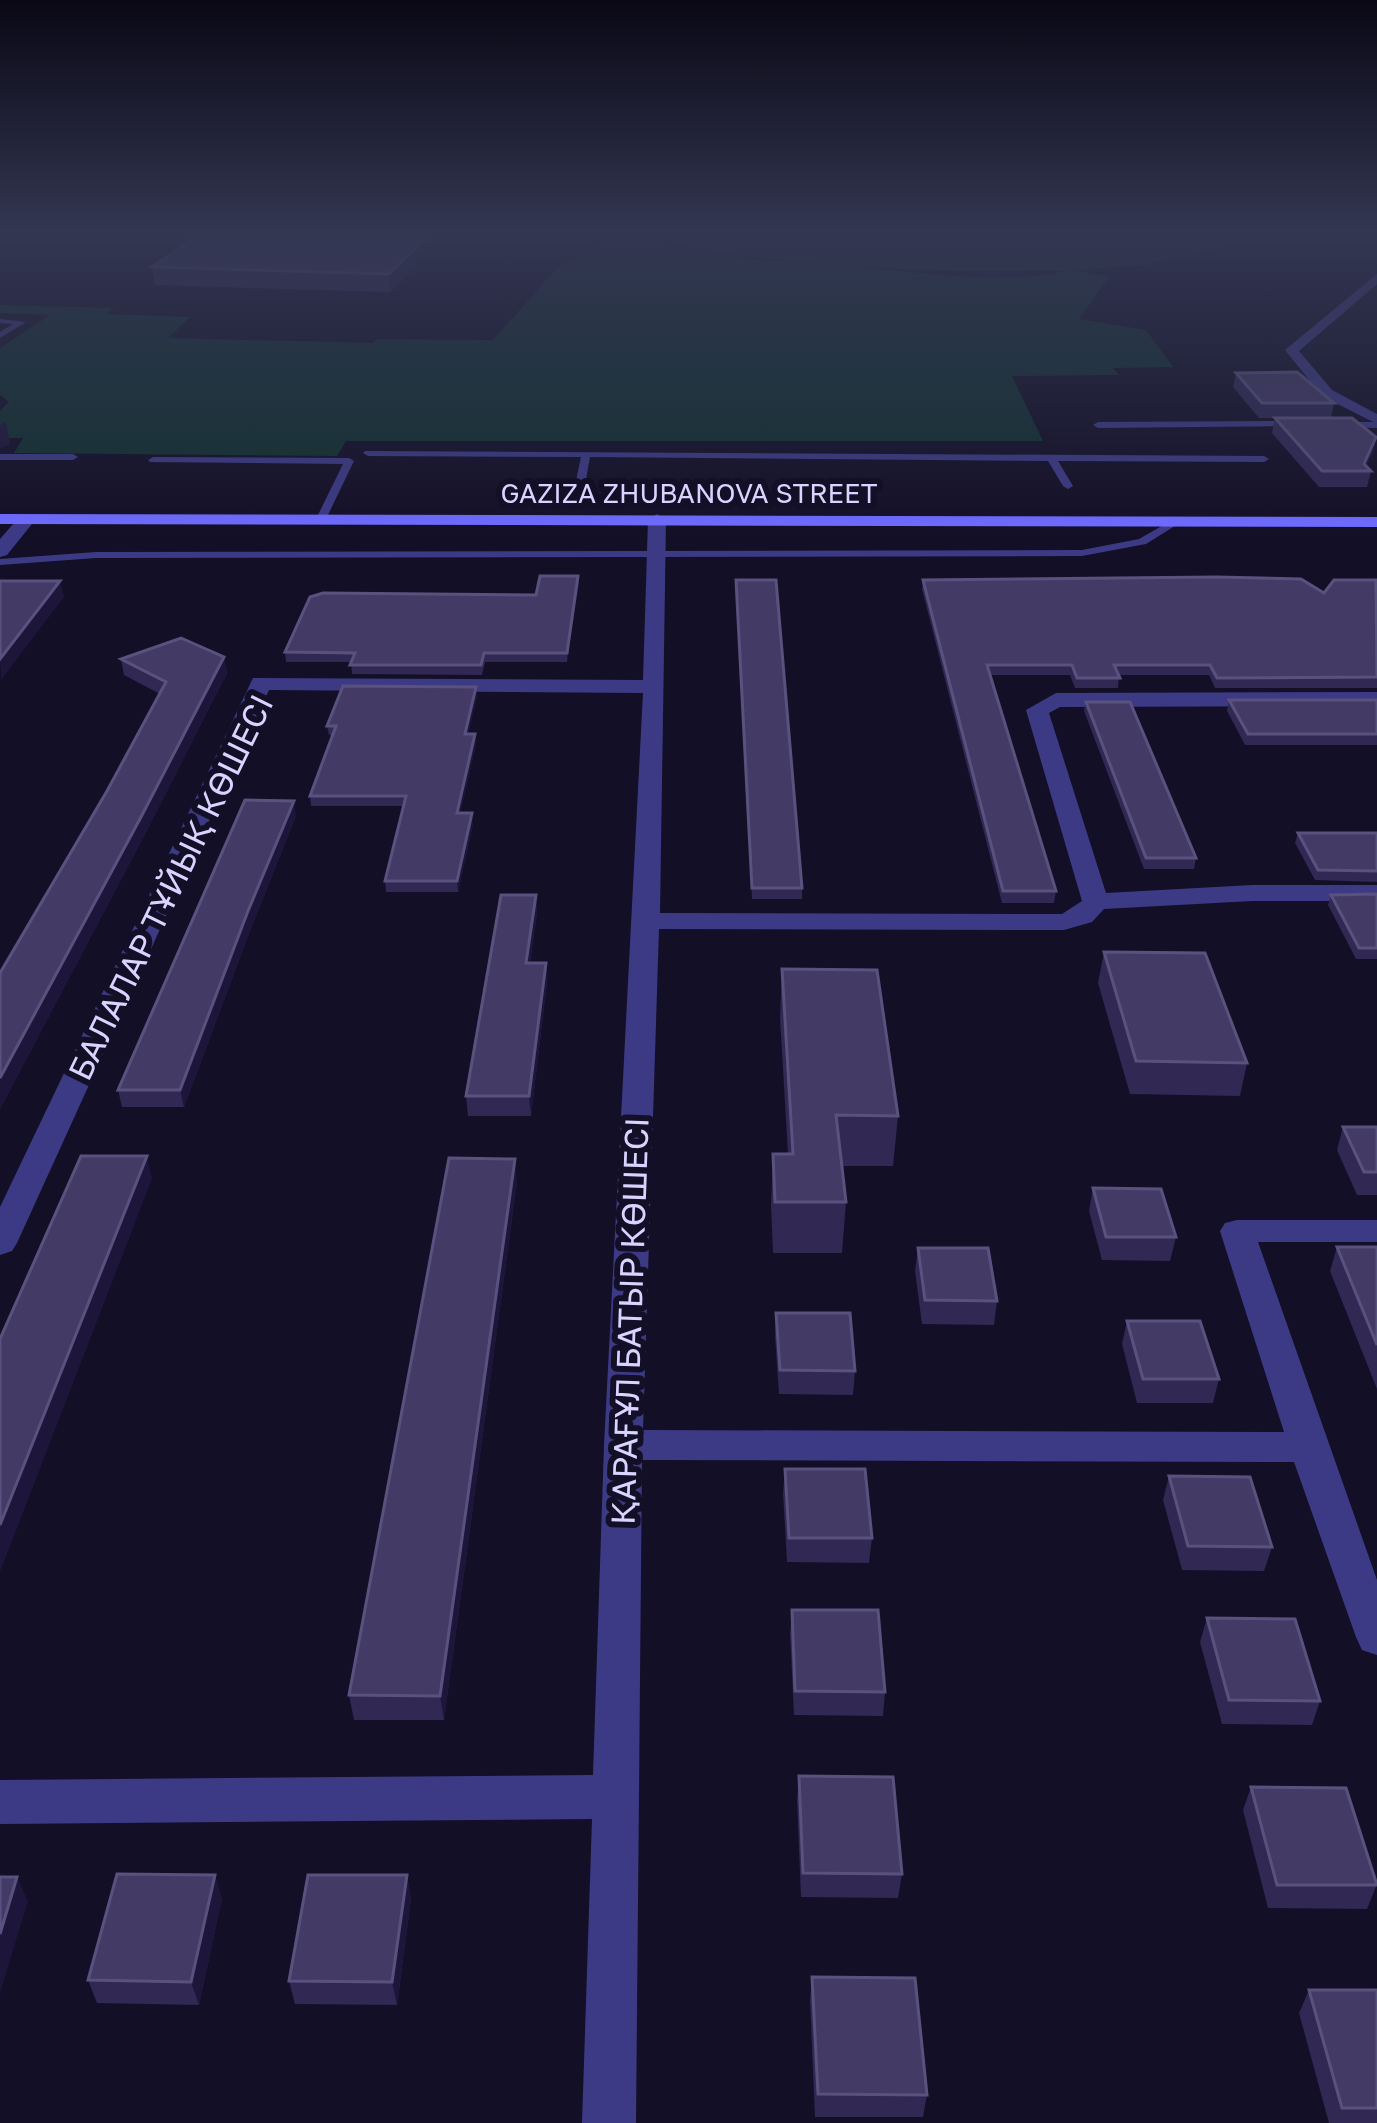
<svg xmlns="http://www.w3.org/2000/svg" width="1377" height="2123" viewBox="0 0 1377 2123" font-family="'Golos Text',sans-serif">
  <rect width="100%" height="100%" fill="#130f26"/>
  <path fill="#12302f" d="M140,234H537L560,244L138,239Z
    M622,234C698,260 784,261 863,268C931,273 1001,285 1068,271C1044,269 1019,271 994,271C878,270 749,265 637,234H1277L1145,265L1074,270L1109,277L1079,319L1146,330L1173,367L1113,368L1119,375L1012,376L1043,441H346L337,456L14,453L23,438H0V411L9,402L0,395V348L50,315L0,313V305L114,308L106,314L190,317L168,338L373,343L377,339L493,340L558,267Z"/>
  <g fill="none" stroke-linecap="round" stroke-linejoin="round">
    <path fill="#3d3a85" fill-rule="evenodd" d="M0,319L26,322L0,338V332L13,324L0,323Z
      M1294,421L1299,424L1297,426L1098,428L1093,425L1098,422Z
      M1337,422H1377V428L1340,427L1335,424Z
      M365,451L1264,456L1269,459L1264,462L1058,461L1073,486L1068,489L1063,486L1048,461L590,457L585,485L580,488L575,485L581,457L368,456L363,453Z
      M0,454H73L78,457L73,460H0Z
      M153,457L349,458L354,461L326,519L321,522L316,519L343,464L150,462L148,460Z
      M1174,519L1179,522L1178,524L1146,544L1082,556L96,558L0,565V559L96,552L1082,550L1139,539Z"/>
    <path fill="#3d3a85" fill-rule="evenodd" d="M1377,274V284L1299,351L1332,390L1377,414V424L1322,396L1285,350Z
      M657,514L666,519L660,913L1062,914L1082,901L1026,710L1056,693L1377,692V706L1060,707L1049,713L1106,893L1252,885H1377V901H1252L1104,909L1092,922L1064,930L659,929L643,1430L1284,1432L1220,1231L1225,1223L1237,1220H1377V1242H1258L1377,1580V1655L1362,1650L1356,1637L1294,1462L642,1460L636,2123H582L592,1819L0,1824V1780L593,1775L604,1445L643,693L269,690L17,1243L12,1251L0,1255V1207L253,678L643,680L648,519Z
      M21,515L36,519L7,555L0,557V539Z"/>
    <path fill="#6f6bff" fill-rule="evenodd" d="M0,514L1377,517V527L0,524Z"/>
  </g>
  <path fill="#312854" d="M427,237L428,254L391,292L155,285L152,267Z
    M1236,373L1334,403L1331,418H1259L1233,387Z
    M1275,418L1376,437L1373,453L1366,466L1371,471L1367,487H1319L1272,433Z
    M578,576L567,662H485L482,675L352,674L351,662H286L285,652L536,595Z
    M736,580L802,888V899H752Z
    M923,580L1324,593L1377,581V688H1215L1209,675H1119L1118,688H1075L1070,675H990L1056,891L1054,903H1002L922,589Z
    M224,657L227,673L145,834L0,1109V973L107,791L160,694L124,675L121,659Z
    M477,696L468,734H475L476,744L460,813L473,824L458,892H386L385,881L404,806H311L310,796L332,735H329L327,726Z
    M1229,700H1377V745H1245L1227,711Z
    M1086,702L1196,858L1194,869H1144L1084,711Z
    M296,816L251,928L184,1107H122L118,1090Z
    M1298,833H1377V882L1315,880L1295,843Z
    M1377,894V959H1356L1328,905L1331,895Z
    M536,895L537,913L530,963H546L547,982L531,1116H468L466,1096Z
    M1104,952L1247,1063L1240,1096L1130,1094L1098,983Z
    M782,969L898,1116L893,1166H842L846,1202L842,1253H773L771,1205L773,1154H788L780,1018Z
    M1343,1127H1377V1195H1357L1337,1150Z
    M517,1182L444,1720H354L349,1695Z
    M1093,1188L1176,1237L1170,1261L1102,1260L1089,1211Z
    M1337,1247H1377V1389L1330,1271Z
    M918,1248L997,1301L994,1325L922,1324L915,1271Z
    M776,1313L855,1371L853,1395L779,1394L775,1336Z
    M1127,1321L1219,1379L1213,1403H1137L1122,1344Z
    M785,1469L872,1538L869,1563L787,1562L783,1493Z
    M1169,1476L1272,1547L1264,1571L1182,1570L1163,1500Z
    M792,1610L885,1692L883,1716L794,1715L790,1634Z
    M1207,1618L1320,1701L1312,1725L1222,1724L1200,1642Z
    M799,1776L902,1874L898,1898L801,1897L797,1800Z
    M1251,1787L1377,1884L1367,1909L1268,1908L1243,1810Z
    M407,1875L411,1899L397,2005L295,2004L289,1981Z
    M222,1898L199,2005L97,2003L88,1980Z
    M812,1977L927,2095L923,2117H815L810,2000Z
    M1309,1990H1377V2123H1329L1299,2013Z"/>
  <path fill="#1d163a" d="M427,237L428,254L391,292L389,274Z
    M6,422L10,444L0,449V425Z
    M1376,437L1373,453L1364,471V464Z
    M578,576L579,585L567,662V653Z
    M60,581L64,597L1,680L0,659Z
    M224,657L227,673L145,834L0,1109V1078Z
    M476,687L477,696L466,744L465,734Z
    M475,734L476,744L458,824L457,813Z
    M294,801L296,816L251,928L184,1107L180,1090L248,911Z
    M472,813L473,824L458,892L457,881Z
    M536,895L537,913L527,982L526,963Z
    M546,963L547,982L531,1116L529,1096Z
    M147,1156L152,1179L0,1572V1525Z
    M515,1159L517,1182L444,1720L440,1696Z
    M215,1875L222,1898L199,2005L191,1982Z
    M407,1875L411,1899L397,2005L392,1982Z
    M17,1877L28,1901L0,1993V1934Z"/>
  <path fill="#433a66" stroke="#5a527e" stroke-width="3" d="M201,234H306L427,237L389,274L152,267Z
    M1297,372L1334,403H1262L1236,373Z
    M1275,418H1352L1376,437L1364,464L1371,471H1322Z
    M540,576H578L567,653H484L481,665H350L355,653L285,652L310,597L323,593L536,595Z
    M1217,577L1301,579L1324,593L1334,580H1376L1377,677L1217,678L1210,665H1114L1120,678H1077L1072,665H987L1056,891H1003L923,580Z
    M736,580H776L802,888H752Z
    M0,581H60L0,659Z
    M181,638L224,657L141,817L0,1078V973L107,791L166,682L121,659Z
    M343,686L476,687L465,734H475L457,813H472L457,881H385L406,796H310L336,726H327Z
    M1229,700H1377V734H1248Z
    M1086,702H1130L1196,858H1146Z
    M245,800L294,801L248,911L180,1090H118Z
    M1298,833H1377V871L1318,870Z
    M1377,894V948H1359L1331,895Z
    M501,895H536L526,963H546L529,1096H466Z
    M1104,952L1205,953L1247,1063L1136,1061Z
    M782,969L877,970L898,1116L836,1115L846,1202H775L773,1154H793Z
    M1343,1127H1377V1172H1364Z
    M81,1156H147L0,1525V1339Z
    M449,1158L515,1159L440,1696L349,1695Z
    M1093,1188L1161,1189L1176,1237H1106Z
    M1337,1247H1377V1345Z
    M918,1248H988L997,1301L925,1300Z
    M776,1313H850L855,1371L780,1370Z
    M1127,1321H1200L1219,1379H1143Z
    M785,1469H865L872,1538H789Z
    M1169,1476L1250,1477L1272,1547L1188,1546Z
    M792,1610H878L885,1692L795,1691Z
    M1207,1618L1295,1619L1320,1701L1229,1700Z
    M799,1776L893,1777L902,1874L803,1873Z
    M1251,1787L1346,1788L1377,1885H1277Z
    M117,1874L215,1875L191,1982L88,1980Z
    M308,1875H407L392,1982L289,1981Z
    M0,1877H17L0,1934Z
    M812,1977L915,1978L927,2095L818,2094Z
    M1309,1990H1377V2108H1342Z"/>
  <linearGradient id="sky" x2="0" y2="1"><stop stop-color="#0a0815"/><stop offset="0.44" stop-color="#333752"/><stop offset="1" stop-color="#333752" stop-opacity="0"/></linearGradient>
  <rect width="1377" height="531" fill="url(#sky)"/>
  <g text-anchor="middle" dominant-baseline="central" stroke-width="12" stroke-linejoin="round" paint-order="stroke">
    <g font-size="27" fill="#d9d4ff" stroke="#130f26">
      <text x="689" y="493">GAZIZA ZHUBANOVA STREET</text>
    </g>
    <g font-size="33" fill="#d9d4ff" stroke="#130f26">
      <text transform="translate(170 887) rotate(-64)">БАЛАЛАР ТҰЙЫҚ КӨШЕСІ</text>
      <text transform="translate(629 1321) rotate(-88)">ҚАРАҒҰЛ БАТЫР КӨШЕСІ</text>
    </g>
  </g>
</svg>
